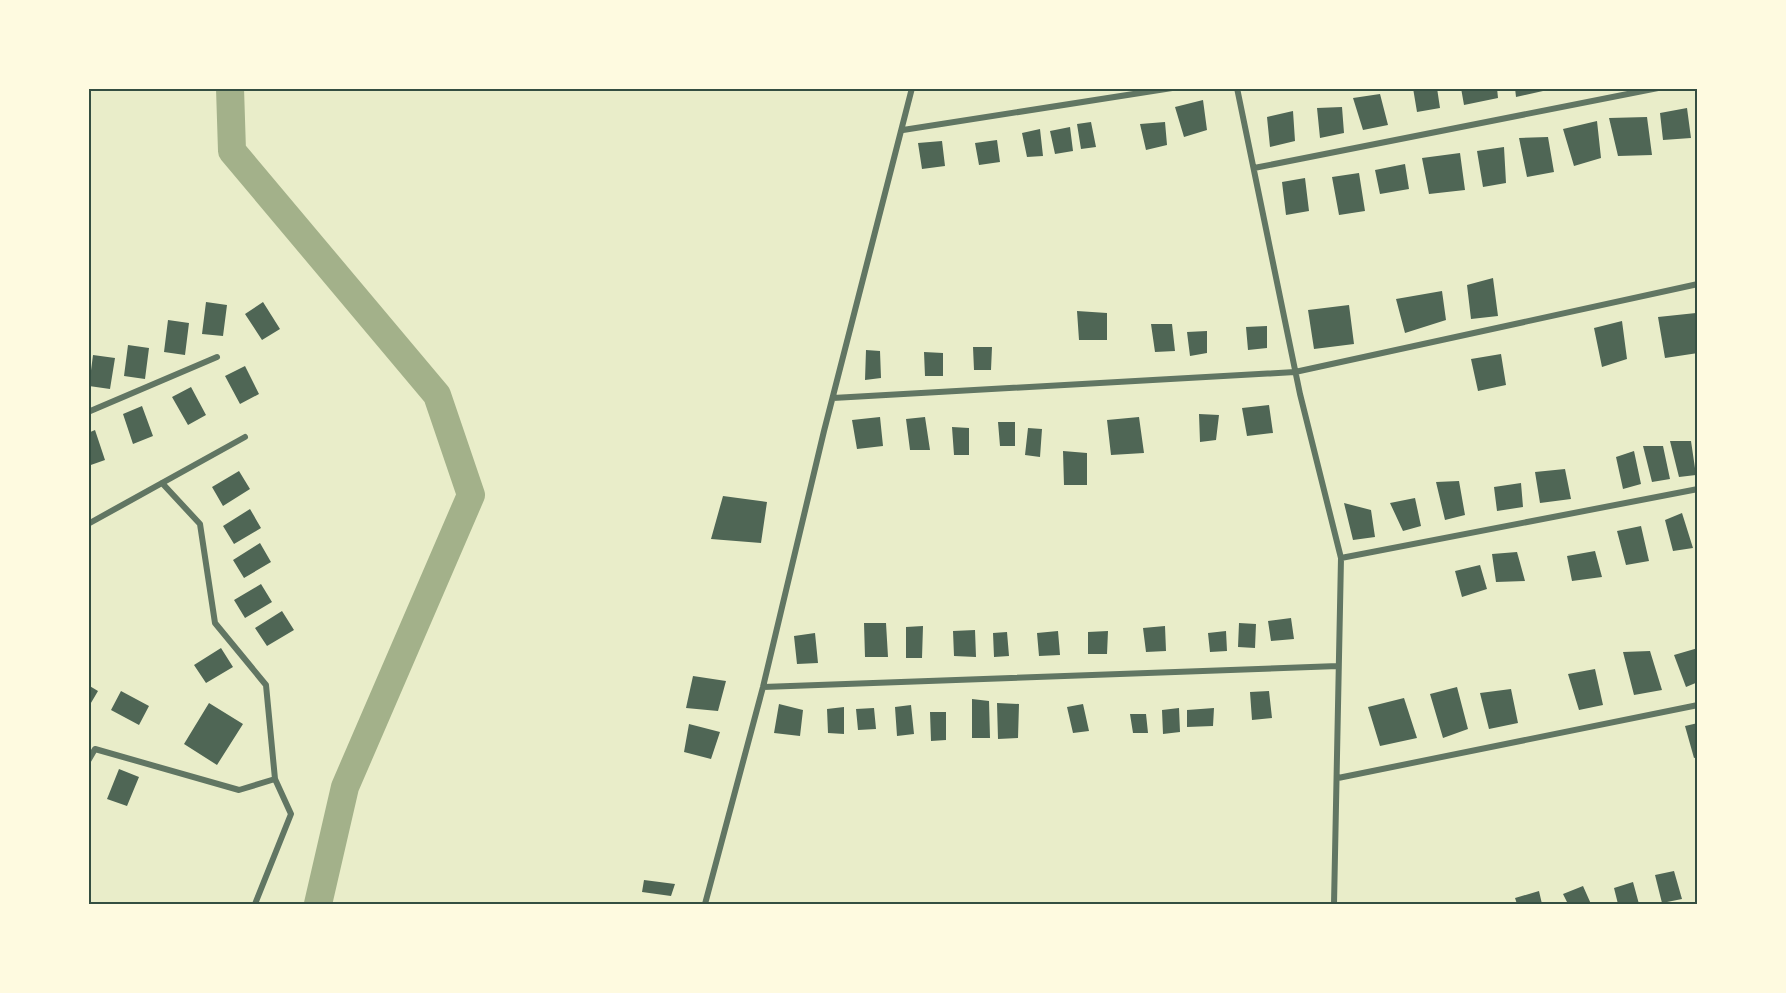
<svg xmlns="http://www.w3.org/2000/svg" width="1786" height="993" viewBox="0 0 1786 993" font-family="'Playfair Display',serif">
  <rect width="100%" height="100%" fill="#e9edc9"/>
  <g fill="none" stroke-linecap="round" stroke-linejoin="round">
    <path stroke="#a3b18a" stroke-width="28" d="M230,88L232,151L437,395L471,495L345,787L318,904"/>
  </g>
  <path fill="#4f6655" d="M1413,88H1437L1440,108L1417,112Z
    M1461,88H1497L1498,98L1464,105Z
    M1515,88H1542L1543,91L1516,97Z
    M1380,94L1388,125L1363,130L1353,98Z
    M1203,100L1207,130L1184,137L1175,107Z
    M1342,107L1344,133L1320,138L1317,108Z
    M1687,108L1691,138L1663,140L1660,113Z
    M1293,111L1295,141L1270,147L1267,117Z
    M1647,117L1652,155L1618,156L1609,118Z
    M1597,121L1601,158L1574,166L1563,129Z
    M1091,122L1096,147L1081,149L1077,124Z
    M1165,122L1167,145L1146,150L1140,124Z
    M1070,127L1073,151L1055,154L1050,131Z
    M1040,129L1043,156L1027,157L1022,133Z
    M1548,137L1554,172L1527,177L1519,138Z
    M997,140L1000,162L979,165L975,143Z
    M942,141L945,166L922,169L918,143Z
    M1504,147L1506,183L1483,187L1477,151Z
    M1460,153L1465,190L1429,194L1422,158Z
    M1405,164L1409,189L1380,194L1375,170Z
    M1359,173L1365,211L1339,215L1332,177Z
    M1305,178L1309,211L1286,215L1282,182Z
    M1493,278L1498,316L1471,319L1467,285Z
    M1442,291L1446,320L1405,333L1396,299Z
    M206,302L227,305L223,336L202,334Z
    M263,302L280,329L262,340L245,314Z
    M1349,305L1354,344L1314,349L1308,310Z
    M1077,311L1107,313V340H1079Z
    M1696,313L1698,353L1665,358L1658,317Z
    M168,320L189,323L185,355L164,352Z
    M1622,321L1627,359L1602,367L1594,328Z
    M1151,324H1172L1175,351L1155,352Z
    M1267,326V348L1248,350L1246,327Z
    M1207,331V353L1190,356L1187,332Z
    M128,345L149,348L145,379L124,376Z
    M973,347H992L991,370H974Z
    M866,350L880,351L881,378L865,380Z
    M924,352L943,353V376H925Z
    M1501,354L1506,385L1478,391L1471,359Z
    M93,355L115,358L110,389L89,386Z
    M245,366L259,394L240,404L225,376Z
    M191,387L206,415L188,425L172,397Z
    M1269,405L1273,433L1247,436L1242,408Z
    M142,406L153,436L133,444L123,414Z
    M1199,414L1219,415L1216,440L1200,442Z
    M880,417L883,446L857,449L852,420Z
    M925,417L930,450H910L906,419Z
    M1139,417L1144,453L1111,455L1107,420Z
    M998,422H1015V446H1000Z
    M952,427L969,428V455H954Z
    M1028,428L1042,429L1040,457L1025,455Z
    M95,430L105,460L88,466V433Z
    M1670,441H1691L1696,475L1679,477Z
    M1643,446H1663L1670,479L1652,482Z
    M1063,451L1087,453V485H1064Z
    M1634,451L1641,484L1623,489L1616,457Z
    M1565,469L1571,499L1540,503L1535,472Z
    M239,471L250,489L223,506L212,487Z
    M1459,481L1465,515L1445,520L1436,482Z
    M1521,483L1523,507L1497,511L1494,487Z
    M723,496L767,502L761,543L711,539Z
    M1415,498L1421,526L1403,531L1390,503Z
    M1344,503L1371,510L1375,537L1353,540Z
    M250,509L261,528L234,544L223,526Z
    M1682,513L1693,548L1673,551L1665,520Z
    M1641,526L1649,561L1626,565L1617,531Z
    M260,543L271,562L244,578L233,560Z
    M1595,551L1602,577L1572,581L1567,556Z
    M1517,552L1525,581L1496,582L1492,554Z
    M1480,565L1487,589L1462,597L1455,571Z
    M261,584L272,602L245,618L234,600Z
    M282,611L294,630L267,646L255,628Z
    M1291,618L1294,639L1271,641L1268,621Z
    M864,623H886L888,657H865Z
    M1239,623L1256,624L1255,648L1238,647Z
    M923,626L922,658H906V627Z
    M1165,626L1166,651L1146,652L1143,628Z
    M975,630L976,657L954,656L953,631Z
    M1058,631L1060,655L1039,656L1037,633Z
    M1108,631L1107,654H1088V632Z
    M1226,631L1227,651L1210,652L1208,633Z
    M1007,632L1009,656L994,657L993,633Z
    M815,633L818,663L797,664L794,636Z
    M221,648L233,667L206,683L194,665Z
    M1698,648V682L1686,687L1674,655Z
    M1650,651L1662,690L1634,695L1623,652Z
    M1595,669L1603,705L1579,710L1568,674Z
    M693,676L726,681L718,711L686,708Z
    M88,685L98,691L88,708Z
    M1457,687L1468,729L1443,738L1430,694Z
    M1511,689L1518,723L1489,729L1480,693Z
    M121,691L149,706L139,725L111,710Z
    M1269,691L1272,718L1252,720L1250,692Z
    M1404,698L1417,738L1380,746L1368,707Z
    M972,699L989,701L990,738H972Z
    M209,703L243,724L217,765L184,744Z
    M997,703L1019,704L1018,738L998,739Z
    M779,704L803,710L800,736L774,733Z
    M1083,704L1089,731L1073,733L1067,707Z
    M911,705L914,734L897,736L895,707Z
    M844,707V734L828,733L827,709Z
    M874,708L876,729L858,730L856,709Z
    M1179,708L1180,732L1163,734L1162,710Z
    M1214,708L1213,726L1187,727V710Z
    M930,712H946V740L931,741Z
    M1130,714H1146L1148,733H1133Z
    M1698,723V757L1694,758L1685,726Z
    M689,724L720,732L711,759L684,752Z
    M119,769L139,777L127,806L107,799Z
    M1674,871L1682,899L1662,903L1655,875Z
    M644,880L675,884L671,896L642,892Z
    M1633,882L1639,904H1618L1614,888Z
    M1583,886L1591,904H1568L1563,894Z
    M1539,891L1542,904H1517L1515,898Z"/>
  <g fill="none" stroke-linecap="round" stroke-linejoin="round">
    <path stroke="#617663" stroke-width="6" d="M1237,88L1300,394L1341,558L1334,904
      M903,130L1172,88
      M1254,168L1658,88
      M833,398L1295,372L1698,284
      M88,412L217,357
      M88,524L245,437
      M1341,558L1698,489
      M763,687L1338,666
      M88,761L95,749L239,790L275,779L266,685L215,623L200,524L162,483
      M1338,778L1698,705
      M255,904L291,814L275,779
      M705,904L763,687L824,431L912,88"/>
  </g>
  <rect width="1786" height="993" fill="none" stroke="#fefae0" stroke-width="180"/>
  <rect x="90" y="90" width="1606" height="813" fill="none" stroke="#344e41" stroke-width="2"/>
</svg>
